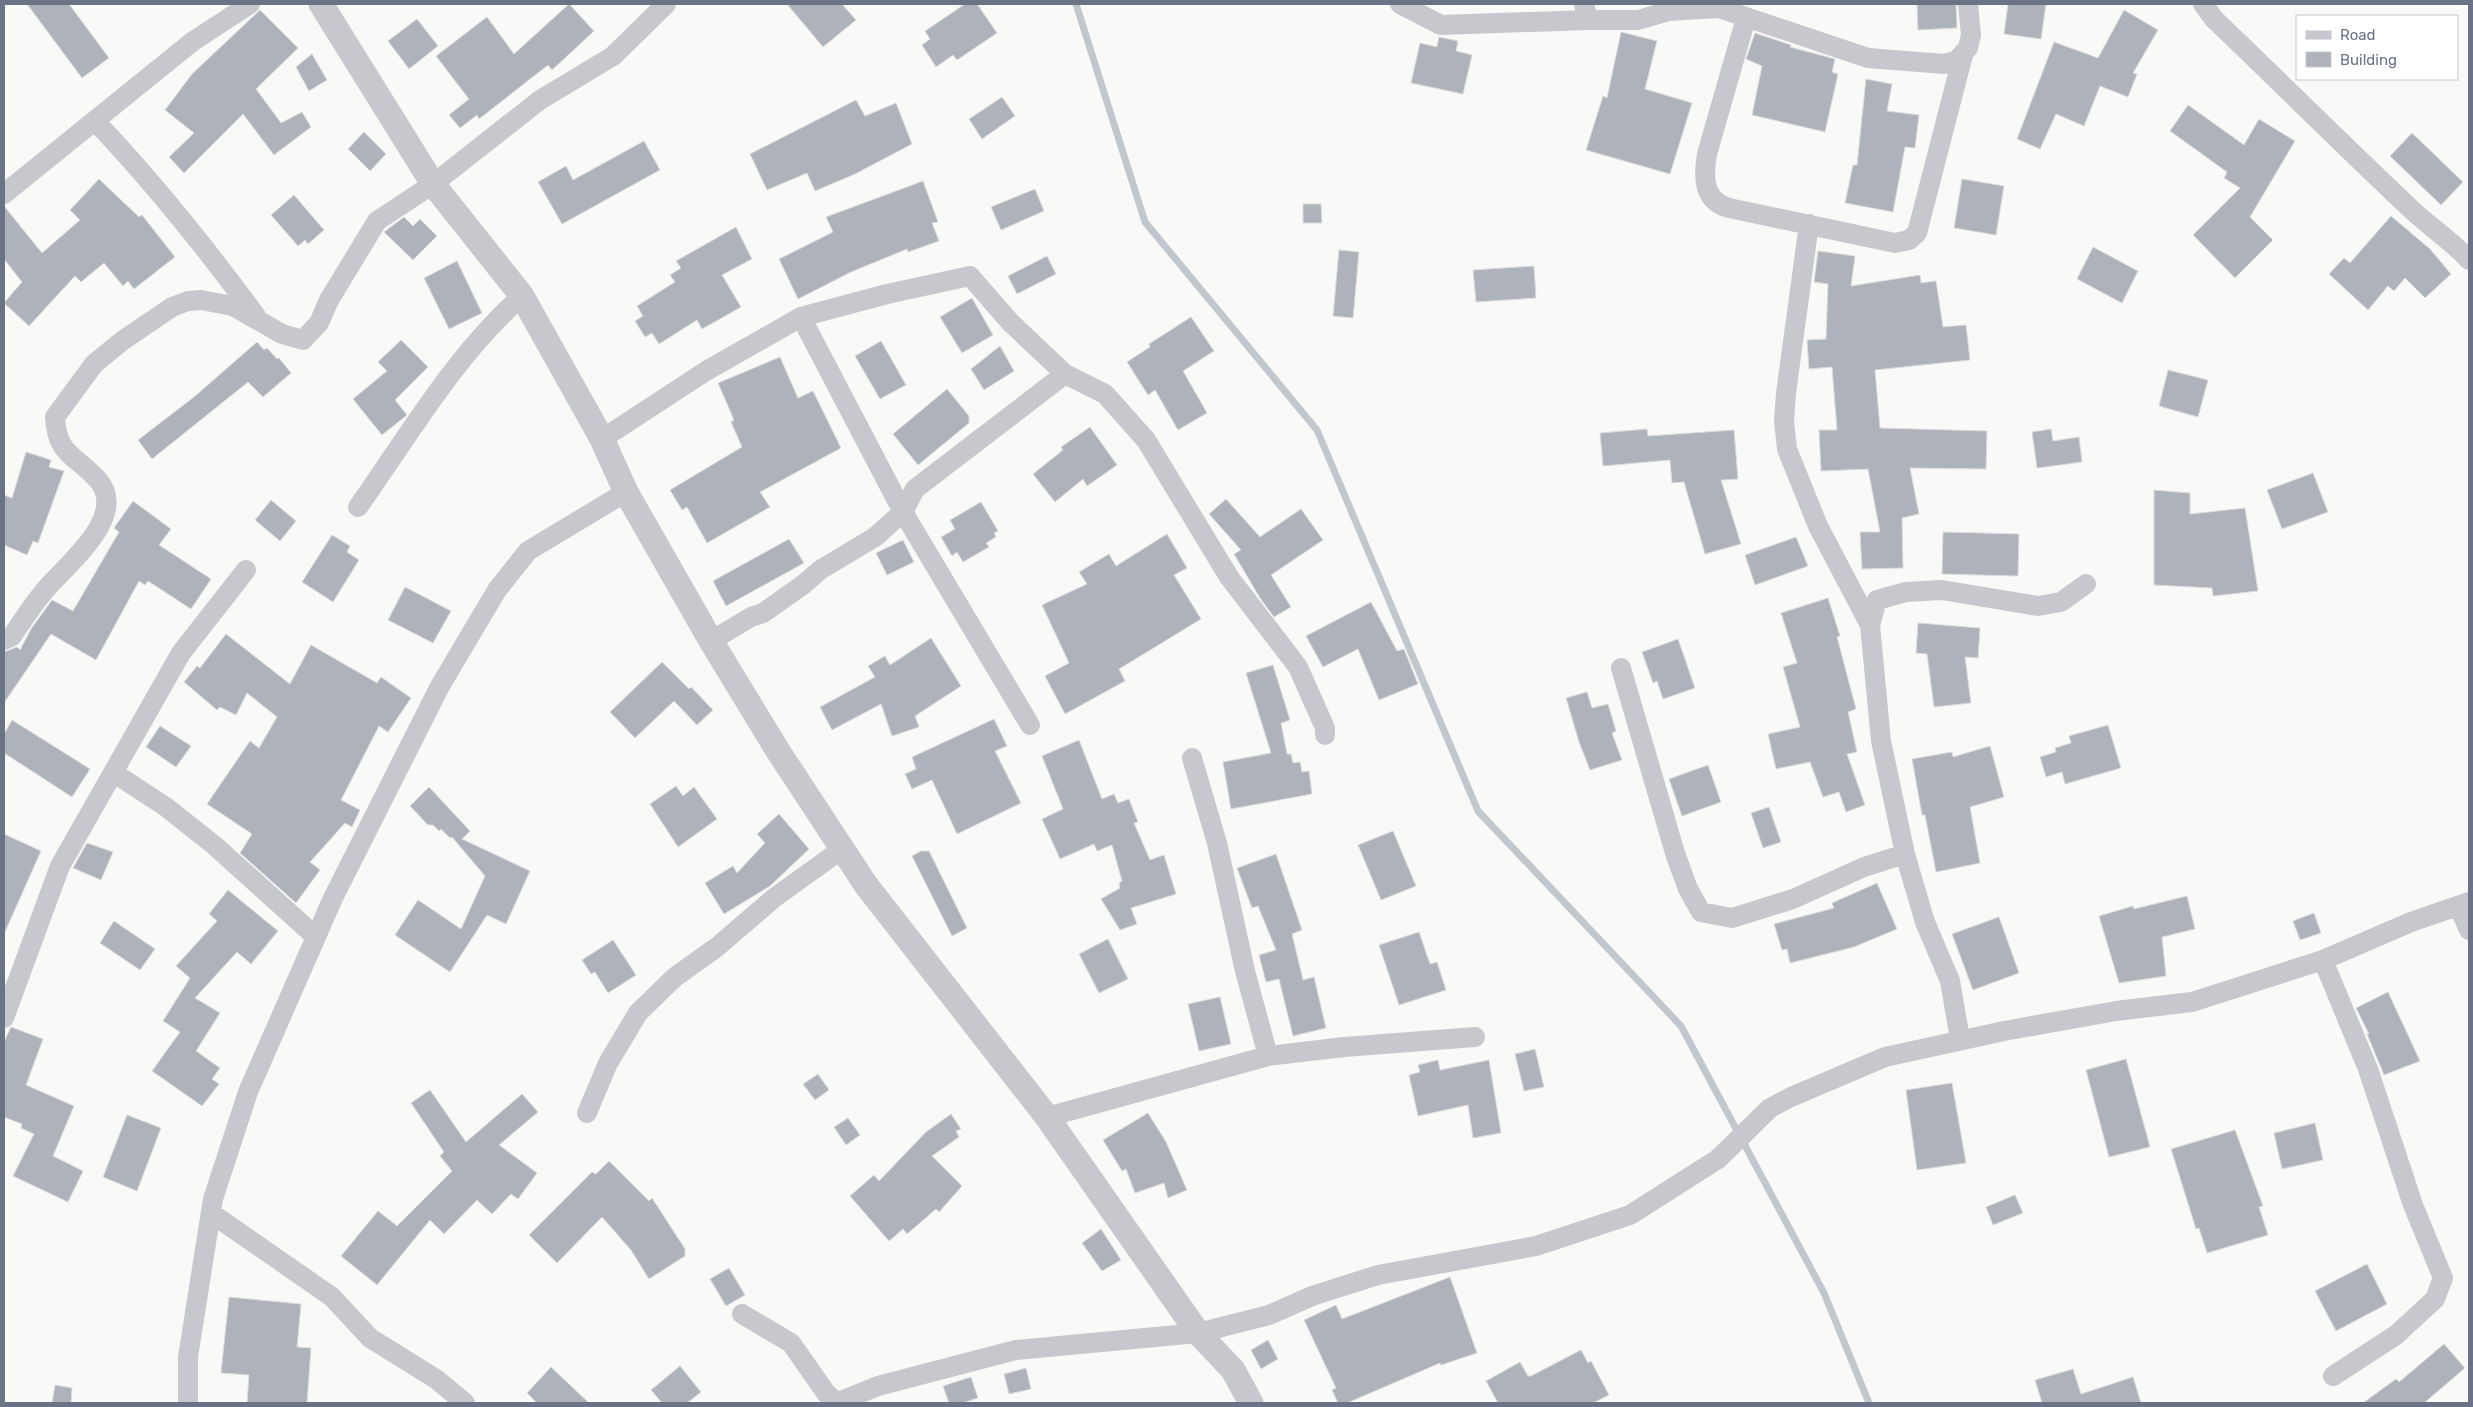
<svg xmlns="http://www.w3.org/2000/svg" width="2473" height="1407" viewBox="0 0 2473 1407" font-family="Rubik,sans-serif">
  <rect width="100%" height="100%" fill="#f9faf8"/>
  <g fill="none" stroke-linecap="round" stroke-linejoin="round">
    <path stroke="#c0c7cd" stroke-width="7" d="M1076,4L1145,222L1317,430L1478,811L1681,1026L1824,1293L1869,1403"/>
  </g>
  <path fill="#aeb3bb" stroke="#dbdbda" d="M27,4H69L109,58L82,78Z
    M569,4L594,31L552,70L548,65L479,119L477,115L460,128L449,115L469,99L436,56L487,17L514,54Z
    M787,4H842L856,20L823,47Z
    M965,4H977L997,33L957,60L953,55L936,67L922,45L930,39L925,31Z
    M1917,4H1956L1957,28L1918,30Z
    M2008,4H2046L2041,39L2004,34Z
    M260,10L298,48L256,89L281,123L302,112L311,127L274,155L243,114L184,173L169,157L194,133L165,110L192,74Z
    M2124,10L2158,30L2133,73L2137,74L2128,97L2100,86L2084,126L2056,114L2040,149L2017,139L2054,42L2098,58Z
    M417,19L438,46L409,69L388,41Z
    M1621,32L1657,41L1645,89L1692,103L1670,174L1586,150L1603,96L1607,98Z
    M1755,33L1791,45L1790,47L1835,59L1832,72L1838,74L1825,132L1752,115L1762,66L1746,59Z
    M1439,37L1458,41L1456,51L1472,55L1463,94L1411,83L1420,43L1437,47Z
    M312,54L327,80L309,91L296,67Z
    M1866,79L1892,84L1887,111L1919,115L1915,148L1905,147L1893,212L1845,203L1853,165H1857Z
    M1002,97L1015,116L982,139L969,119Z
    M856,100L865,116L896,103L912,144L855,174L815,191L807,173L767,190L750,154Z
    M2188,105L2244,145L2259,119L2295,141L2250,217L2273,240L2235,278L2193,235L2240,188L2224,178L2227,172L2170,131Z
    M364,132L386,154L370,171L348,149Z
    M2412,133L2463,182L2441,205L2390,156Z
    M644,141L660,170L562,224L538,182L566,166L573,180Z
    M99,179L139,217L142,215L175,257L134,289L128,281L123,286L104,263L81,282L75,276L29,326L4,303L22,282L4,259V206L42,253L80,220L70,210Z
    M1962,179L2004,186L1996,235L1954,228Z
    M923,181L938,222L932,223L939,241L908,252L907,249L851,272L798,299L779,259L833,232L826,217Z
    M1035,189L1044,211L1001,230L991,207Z
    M294,195L324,230L308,244L305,240L298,246L271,215Z
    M1303,204H1321L1322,223H1303Z
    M2391,216L2430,249L2451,274L2425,298L2405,278L2394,291L2388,286L2368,310L2329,274L2344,258L2350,263Z
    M404,217L413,226L420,219L437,236L413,260L384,232Z
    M736,227L752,259L722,275L741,307L702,329L697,320L659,344L652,333L645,337L635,321L643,316L637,306L675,282L670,275L681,268L676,261Z
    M2093,247L2138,271L2122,303L2077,279Z
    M1339,250L1359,252L1353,318L1333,316Z
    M1818,251L1855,256L1851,286L1920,275L1921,283L1936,281L1943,327L1966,325L1970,360L1875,370L1880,428L1987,431L1986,469L1910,468L1919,514L1902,518L1903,568L1862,569L1860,532H1880L1868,469L1821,471L1819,430H1837L1832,367L1809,369L1807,340L1826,339L1828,284L1814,282Z
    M1047,256L1056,274L1017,294L1008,276Z
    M457,261L482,313L449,329L424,278Z
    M1534,266L1536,298L1476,302L1473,270Z
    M972,298L993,335L962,353L940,317Z
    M1191,317L1214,351L1183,371L1207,413L1178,430L1155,390L1148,395L1127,362L1150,347L1149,344Z
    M401,340L428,367L395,400L407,415L382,435L353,399L387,371L378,362Z
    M881,341L906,385L880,399L855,356Z
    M257,342L264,350L267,348L277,359L279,358L291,373L263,397L248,382L152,459L138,440L194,397Z
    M1000,346L1014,371L984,390L971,369Z
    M780,357L798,398L813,391L841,448L760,492L770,507L707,543L687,507L682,510L670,490L742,447L731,422L734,420L718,383Z
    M2168,370L2208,380L2198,417L2159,406Z
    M947,389L969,416V423L918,465L893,434Z
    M1090,427L1117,465L1087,486L1083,479L1055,502L1033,474L1063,450L1061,447Z
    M1647,429L1648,436L1734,430L1738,479L1721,480L1741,544L1705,554L1684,482L1672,483L1670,460L1603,466L1600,433Z
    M2051,429L2053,441L2079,437L2082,462L2037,468L2032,432Z
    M26,452L51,460L49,467L64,471L38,543L33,541L27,555L4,545V495L12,498Z
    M2313,473L2328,512L2282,529L2267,490Z
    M2154,490L2190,493V514L2245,508L2258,591L2213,596L2212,588L2154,585Z
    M1226,499L1260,537L1301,509L1323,540L1271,575L1291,607L1274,617L1260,598L1234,554L1241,550L1209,514Z
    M271,500L296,521L280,541L255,520Z
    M133,501L171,529L159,545L211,579L191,609L148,581L145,585L139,581L96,660L51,634L4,703V652L17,647L20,650L31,629L52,600L73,611L119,532L114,528Z
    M981,502L998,531L994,533L996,537L986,543L989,547L963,562L957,552L952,556L941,537L955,529L950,520Z
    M1943,532L2019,534L2018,576L1942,574Z
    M1167,534L1187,568L1174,575L1201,619L1119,669L1125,681L1065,714L1045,676L1069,663L1042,605L1087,584L1079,572L1109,554L1116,566Z
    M332,535L350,546L347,552L359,560L333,602L302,582Z
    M1796,537L1808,566L1755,585L1745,555Z
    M789,539L804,563L726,606L713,581Z
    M903,540L914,562L887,575L876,553Z
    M405,587L451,611L433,643L388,620Z
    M1828,598L1840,636L1837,637L1856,709L1848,712L1857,752L1847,754L1865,805L1846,812L1839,792L1823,797L1810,762L1776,769L1768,734L1800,727L1783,667L1797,663L1781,613Z
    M1371,602L1397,651L1404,649L1418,684L1379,700L1358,649L1323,667L1306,636Z
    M1918,623L1980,628L1978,658L1965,657L1971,703L1934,707L1927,654L1916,653Z
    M226,634L290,684L311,645L377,683L381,677L411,698L388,732L379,726L341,800L360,810L352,827L345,823L310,862L320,870L296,903L240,853L252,834L207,804L250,741L259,748L277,717L247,693L236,715L220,707L217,710L184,682L197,666L200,668Z
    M931,638L961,686L915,716L919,727L892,736L881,704L832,730L820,707L875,677L868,666L885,656L890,665Z
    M1678,639L1695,688L1663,699L1657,681L1653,683L1642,652Z
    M662,662L689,689L691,687L713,710L697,725L674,701L635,738L610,712Z
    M1273,665L1290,720L1281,723L1287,754H1291L1293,763L1300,762L1302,772L1309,771L1312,794L1231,809L1223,762L1271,753L1246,673Z
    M1587,692L1592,708L1608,704L1616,731L1612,733L1622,760L1590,770L1579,742L1566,698Z
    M994,719L1007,746L995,751L1021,803L957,834L932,780L912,789L905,774L916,769L912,757Z
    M12,720L90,769L72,797L4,753V734Z
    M2108,725L2121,768L2065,784L2062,772L2046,777L2040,757L2056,752L2055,748L2071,743L2069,736Z
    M160,726L191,746L176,767L146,747Z
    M1079,740L1102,799L1114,794L1118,803L1129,799L1138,822L1134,823L1150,860L1164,855L1176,894L1131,908L1137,924L1120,930L1101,899L1120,888L1119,883L1122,881L1112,845L1097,851L1094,844L1060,859L1042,819L1063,809L1042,756Z
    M1990,746L2004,797L1970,807L1980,863L1936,872L1925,815H1922L1912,759L1952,752L1953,757Z
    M1708,765L1721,802L1682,816L1669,779Z
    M676,786L683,796L694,787L717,819L678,847L650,804Z
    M429,787L470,831L462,839L530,871L506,924L487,915L450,972L395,935L418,900L461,929L485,876L452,837L450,838L441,829L439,831L433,825H428L410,806Z
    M1769,807L1781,842L1763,848L1751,813Z
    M779,814L809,849L770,886L724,914L705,883L733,866L737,873L765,843L757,834Z
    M1393,831L1416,886L1381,900L1358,845Z
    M4,834L41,851L4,934Z
    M87,843L113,852L101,880L73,868Z
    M921,851H929L967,928L952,936L912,856Z
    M1276,854L1302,930L1292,934L1303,980L1314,977L1326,1028L1293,1036L1279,979L1266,982L1259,955L1276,950L1258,906L1252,908L1237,868Z
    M1877,883L1897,929L1854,947L1790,963L1787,949L1782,950L1774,924L1834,908L1832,903Z
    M228,890L278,931L251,964L237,952L195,998L220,1013L196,1051L220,1068L212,1079L219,1084L202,1106L152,1071L180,1032L163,1021L190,978L176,966L217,921L209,914Z
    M2187,896L2195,929L2162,937L2166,976L2119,983L2099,916L2133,906L2134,909Z
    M2314,913L2321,933L2300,940L2293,921Z
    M1999,917L2019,973L1973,990L1952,934Z
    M114,921L155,949L140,970L100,943Z
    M1419,932L1430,964L1437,962L1446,990L1399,1005L1379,945Z
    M1108,939L1128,979L1099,993L1079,954Z
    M613,940L636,975L608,993L595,972L591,974L582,960Z
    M2388,992L2420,1061L2384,1075L2367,1034H2369L2356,1008Z
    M1220,997L1231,1044L1199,1051L1188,1004Z
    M11,1027L43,1039L26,1085L74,1106L53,1156L83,1171L68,1202L13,1176L34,1134L21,1128L22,1124L4,1117V1042Z
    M1535,1049L1544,1087L1524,1091L1515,1054Z
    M2126,1059L2150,1147L2109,1157L2086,1070Z
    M1438,1060L1440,1070L1489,1060L1501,1133L1473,1138L1468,1105L1418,1116L1409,1075L1420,1072L1418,1065Z
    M818,1074L829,1090L815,1100L803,1084Z
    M1952,1083L1966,1163L1917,1170L1906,1090Z
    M430,1090L466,1142L522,1094L538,1112L499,1145L537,1173L518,1199L511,1194L492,1214L477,1200L444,1234L430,1220L377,1285L341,1256L378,1211L397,1226L452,1171L440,1156L444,1152L411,1103Z
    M1148,1113L1166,1142L1187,1190L1168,1198L1164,1183L1135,1193L1126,1169L1122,1171L1103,1140Z
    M951,1114L961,1129L956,1131L959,1137L932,1156L962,1186L939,1212L936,1209L907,1234L903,1229L889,1241L850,1196L874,1175L879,1181L926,1132Z
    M127,1115L161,1128L137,1191L103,1177Z
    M848,1118L860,1135L846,1145L834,1127Z
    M2315,1123L2323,1160L2282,1169L2274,1133Z
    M2235,1130L2263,1206L2259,1207L2268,1235L2207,1253L2199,1228L2196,1229L2171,1149Z
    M609,1161L649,1201L652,1198L685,1249V1256L649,1279L631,1250L602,1217L557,1263L529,1235L592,1172L596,1174Z
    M2015,1195L2023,1213L1993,1225L1986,1207Z
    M1101,1229L1121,1260L1102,1271L1082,1243Z
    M2367,1264L2387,1304L2336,1331L2315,1291Z
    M729,1268L745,1295L726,1306L710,1279Z
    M1450,1277L1477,1353L1441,1365L1440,1363L1347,1403H1338L1332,1390L1336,1388L1304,1320L1336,1305L1342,1319Z
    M229,1297L301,1304L297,1347L311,1348L307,1403H247L249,1375L221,1373Z
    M1268,1340L1278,1359L1261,1369L1251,1350Z
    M2444,1344L2465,1368L2424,1403H2363L2396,1379L2399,1382Z
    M1581,1350L1588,1363L1591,1361L1609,1395L1593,1403H1498L1486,1381L1520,1362L1528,1376H1531Z
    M680,1366L701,1392L687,1403H662L651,1390Z
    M551,1367L589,1403H537L527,1393Z
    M1026,1368L1031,1389L1009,1394L1004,1374Z
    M2073,1369L2081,1394L2133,1377L2141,1403H2042L2035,1380Z
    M971,1377L978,1398L962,1403H949L943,1386Z
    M55,1385L72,1388L71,1403H52Z"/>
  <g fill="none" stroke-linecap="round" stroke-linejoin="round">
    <path stroke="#c6c8cd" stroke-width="20" d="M1400,4L1441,25L1588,20
      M1584,4L1588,20H1638L1669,11L1719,8L1868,58L1944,64L1957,60L1968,48L1971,35L1968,4
      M2203,4L2214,19C2280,82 2345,147 2412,210C2430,227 2452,241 2469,260
      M1746,18L1707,154C1703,177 1703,201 1729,208L1895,243L1909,240L1917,233L1963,55
      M95,121C153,182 206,248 256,316
      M4,194L192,42L250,4
      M1809,224L1786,393L1784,421L1787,449L1818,526L1870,625
      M801,317L903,512L1030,725
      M602,439L706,371L801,317L887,294L970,276L1010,322L1065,374L1105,394L1146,440L1229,577L1298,667L1325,728V735
      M358,507C409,435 455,355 522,296
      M4,640L12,636C23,620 33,604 46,589C67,564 129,516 98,480C75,454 57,456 55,417L94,364L122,341L172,307L188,301L201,300L233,306L282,334L303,340L319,323L329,300L377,221L433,184L540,100L613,56L666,4
      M711,641L751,617L763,613L804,584L820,570L875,537L903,512L915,489L1065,374
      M1621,668L1675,853L1688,889L1701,912L1732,918L1793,899L1864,867L1905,854
      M1192,758L1217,843L1245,971L1268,1056
      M114,773L166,807L214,845L316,937
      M2459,907L2469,930
      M2323,960L2368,1069L2413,1205L2443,1278L2435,1299L2396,1335L2333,1376
      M4,1018L60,866L181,653L246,570
      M1960,1039L1950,981L1925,922L1905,854L1881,741L1870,625L1877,600L1906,592L1942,590L2038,606L2061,602L2086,584
      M587,1113L608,1063L638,1013L675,977L717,947L774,898L842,849
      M1047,1117L1268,1056L1344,1047L1475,1037
      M211,1213L332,1297L370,1338L436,1379L465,1403
      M742,1314L791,1343L826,1393L837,1403
      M188,1403V1357L213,1199L248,1092L333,898L440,686L497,590L528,551L626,492
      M836,1403L878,1386L1016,1350L1198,1333L1269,1315L1312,1296L1378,1275L1536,1246L1630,1215L1718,1159L1770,1108L1791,1097L1885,1057L2004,1031L2116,1011L2192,1002L2323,960L2411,922L2469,902"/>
    <path stroke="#c6c8cd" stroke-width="25" d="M321,4L433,184L522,296L602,439L626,492L711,641L778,751L866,885L1047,1117L1198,1333L1233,1370L1251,1403"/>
  </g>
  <rect width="2473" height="1407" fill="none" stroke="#6b7487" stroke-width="10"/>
  <rect x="2296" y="15" width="162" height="65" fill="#ffffff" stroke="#c4c7cf"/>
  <rect x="2306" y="31" width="25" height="8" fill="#c6c8cd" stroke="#c4c7cf"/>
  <text x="2340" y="40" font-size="15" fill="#6b7487">Road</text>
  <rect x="2306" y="52" width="25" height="15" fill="#aeb3bb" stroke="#c4c7cf"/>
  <text x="2340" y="65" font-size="15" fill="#6b7487">Building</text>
</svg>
